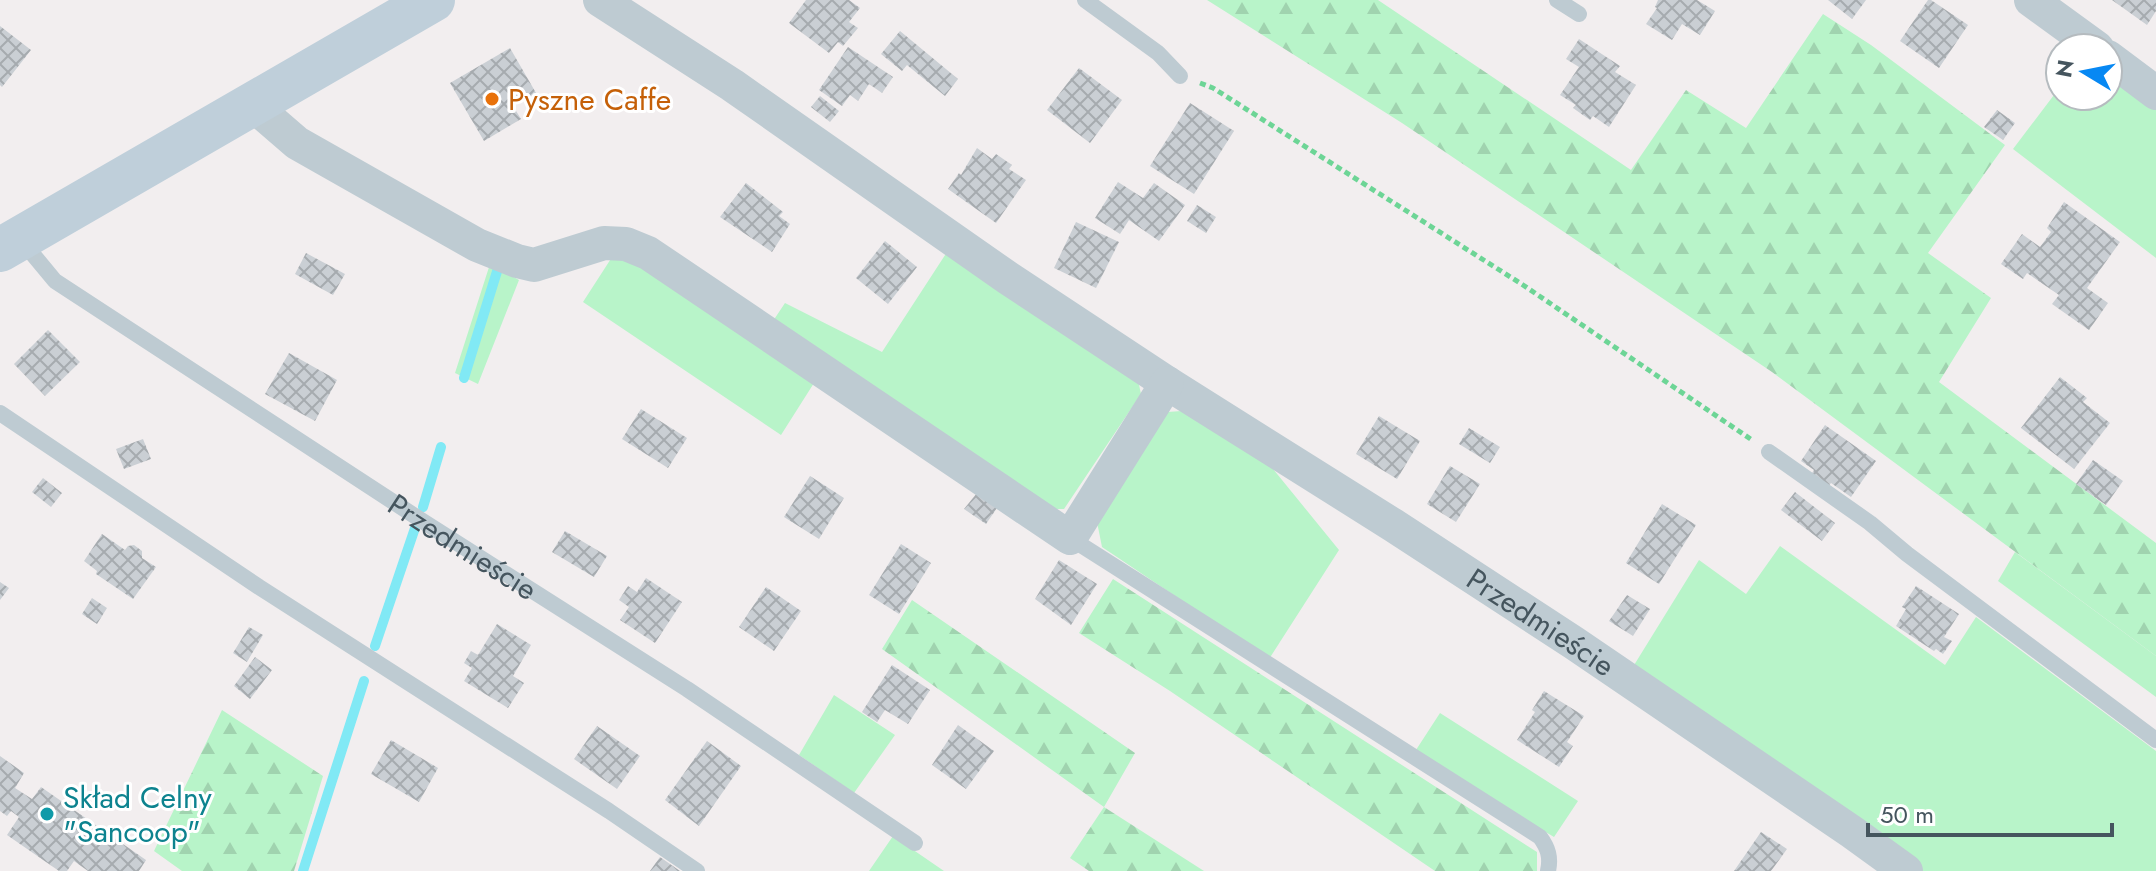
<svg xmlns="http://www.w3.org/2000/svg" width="2156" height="871" viewBox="0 0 2156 871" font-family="Jost,sans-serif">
  <defs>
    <pattern id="forest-firs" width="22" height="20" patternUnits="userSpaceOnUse" patternTransform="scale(2)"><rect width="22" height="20" fill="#b8f4c9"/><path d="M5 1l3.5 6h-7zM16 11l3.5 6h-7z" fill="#a0d3af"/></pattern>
    <pattern id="building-cross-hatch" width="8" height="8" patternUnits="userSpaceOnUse" patternTransform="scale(2)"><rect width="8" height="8" fill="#cacfd4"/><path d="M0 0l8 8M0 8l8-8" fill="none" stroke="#a6abaf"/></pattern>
  </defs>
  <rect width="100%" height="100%" fill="#f2eeef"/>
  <path fill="#b8f4c9" d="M2108,71L2156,106V258L2013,149L2060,87V96H2108Z
    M949,249L1136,371L1141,394L1064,509H1045L771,324L785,303L882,352Z
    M614,254L631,255L814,383L781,435L583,302Z
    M490,264L519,280L478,384L455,373Z
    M1197,410L1256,448L1339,550L1269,659L1102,547L1097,522L1167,412Z
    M1780,546L1945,665L1976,617L2156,751V871H1920L1631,670L1699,560L1746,594Z
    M2015,552L2156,656V697L1998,581Z
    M834,695L895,735L854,793L799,755Z
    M1440,713L1578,801L1554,837L1414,753Z
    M893,836L944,871H869Z"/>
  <path fill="url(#forest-firs)" d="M1207,0H1378L1631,170L1686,90L1746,128L1823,14L1871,45L2005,145L1928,253L1991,298L1939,382L2156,543V656L1772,372L1402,123Z
    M1113,579L1537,852V871H1435L1170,691L1079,633Z
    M912,600L1135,753L1104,807L1204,871H1089L1070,858L1104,807L882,649Z
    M222,710L323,776L294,871H182L154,851Z"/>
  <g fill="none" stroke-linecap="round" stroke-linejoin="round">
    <path stroke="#81e9f5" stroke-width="10" d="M464,378L499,265
      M423,507L441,447
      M375,646L415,528
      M303,871L364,681"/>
  </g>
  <path fill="url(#building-cross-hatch)" d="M806,0H849L860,8L849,22L858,28L843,46L838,42L829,53L789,23Z
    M1658,0H1697L1715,11L1700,35L1682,24L1672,40L1646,24L1657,8L1655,7Z
    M1828,0H1866L1852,19Z
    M1928,0H1931L1968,25L1939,68L1900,41Z
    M2112,0H2156V11L2147,25Z
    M0,26L31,50L2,87L0,85Z
    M900,31L958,79L945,96L907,65L902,71L881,54Z
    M1579,39L1620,66L1615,72L1636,85L1609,127L1593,116L1590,120L1573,108L1576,105L1560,95L1579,67L1566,59Z
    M848,47L893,77L882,93L869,84L858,101L850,95L842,106L819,90Z
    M510,48L536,93L513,106L521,119L484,141L450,83Z
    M1079,68L1122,100L1090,143L1047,110Z
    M820,96L839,111L830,122L811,107Z
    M1190,103L1234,131L1194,194L1150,166Z
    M1997,110L2015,123L2003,140L1984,127Z
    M977,148L992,159L996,154L1012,165L1009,169L1026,180L996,223L948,189L959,173L961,175Z
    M1118,182L1143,198L1154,183L1185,205L1159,241L1129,220L1120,234L1095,218Z
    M746,183L783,212L779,216L790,224L772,252L720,217Z
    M2064,202L2120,242L2087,288L2108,303L2089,330L2052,304L2059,295L2027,273L2023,279L2001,264L2022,234L2040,247L2051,232L2047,228Z
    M1197,205L1216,217L1206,233L1187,221Z
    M1076,222L1119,242L1096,288L1054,268Z
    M885,241L917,267L888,304L856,278Z
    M306,253L345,274L333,295L295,274Z
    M48,330L80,362L45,396L14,364Z
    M289,353L337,380L315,421L265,394Z
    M2060,377L2087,398L2083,402L2110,423L2074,469L2021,428Z
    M641,409L687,438L668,468L622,439Z
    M1379,416L1420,441L1397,479L1356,454Z
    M1825,425L1876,461L1851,497L1831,483L1827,488L1810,476L1814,470L1801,461Z
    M1469,428L1500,447L1490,463L1459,444Z
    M143,439L151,459L124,469L116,449Z
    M2093,460L2123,481L2106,505L2076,484Z
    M1450,466L1480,484L1456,522L1427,504Z
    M810,476L844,498L819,539L784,517Z
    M43,478L62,493L51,507L32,492Z
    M1795,492L1835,523L1822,541L1781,510Z
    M977,493L997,508L986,524L964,509Z
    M1662,504L1696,525L1659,584L1626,563Z
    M565,531L607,556L594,577L552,552Z
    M102,534L125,550L128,546L134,545L142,551V558L156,567L133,599L96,574L97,571L84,561Z
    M901,544L931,563L899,614L869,595Z
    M1059,560L1097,584L1071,625L1035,599Z
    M646,578L682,602L655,643L620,620L629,607L619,600L628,586L637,592Z
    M0,582L9,588L0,600Z
    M1916,586L1959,614L1944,637L1952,641L1943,654L1936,649L1934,651L1896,626L1906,609L1902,607Z
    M766,587L801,611L774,651L739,627Z
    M1627,595L1650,609L1633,636L1609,621Z
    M92,598L107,608L97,624L82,614Z
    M497,624L531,645L513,676L524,683L508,708L464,681L472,668L464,663L471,651L478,655Z
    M249,627L263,635L247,662L233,653Z
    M255,657L272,670L250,699L234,686Z
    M892,665L930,690L908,724L885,710L877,722L862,712Z
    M1544,691L1584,716L1567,742L1573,746L1559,767L1517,740L1535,712L1532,710Z
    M958,725L994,751L966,789L932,765Z
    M597,726L640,756L617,789L574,759Z
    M391,740L438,768L419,802L371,774Z
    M707,741L741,766L699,826L665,800Z
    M0,756L24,773L15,788L32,799L41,787L146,860L139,871H88L74,861L67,871H59L7,835L19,817L11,811L7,816L0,811Z
    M1761,832L1787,849L1771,871H1734Z
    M660,857L680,871H650Z"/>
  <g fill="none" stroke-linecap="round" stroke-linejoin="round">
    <path stroke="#6dd596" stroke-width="5" stroke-dasharray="6 4" stroke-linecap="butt" d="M1200,83L1213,88L1523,285L1752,440"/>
    <g stroke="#becbd2" stroke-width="16">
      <path d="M1085,0L1158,53L1180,76"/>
      <path d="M1557,0L1579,14"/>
      <path id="s1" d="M21,240L55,281L424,522L687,689L915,843"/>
      <path d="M0,413L259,587L609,811L697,871"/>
      <path d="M1769,452L1870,523L1907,554L2156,740"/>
      <path d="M1070,538L1540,837C1548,848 1551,857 1548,871"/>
    </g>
    <g stroke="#becbd2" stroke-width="34">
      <path id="s2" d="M600,0L732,85L1008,278L1167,383L1393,525L1574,643L1852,832L1906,871"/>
      <path d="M2031,0L2097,48"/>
      <path d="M2108,57L2156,93"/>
      <path d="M253,105L297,143L477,245L517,261L534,265L604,243L626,244L648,253L1070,538L1167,383"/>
    </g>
    <path stroke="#bfcfda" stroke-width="44" d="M0,250L433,0"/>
  </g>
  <circle fill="#e8710a" stroke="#fff" stroke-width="3" cx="492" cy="99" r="8"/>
  <circle fill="#0f9aa8" stroke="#fff" stroke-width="3" cx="47" cy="814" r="8"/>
  <g text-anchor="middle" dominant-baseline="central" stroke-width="6" stroke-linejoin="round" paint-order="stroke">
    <g font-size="30" fill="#c56008" stroke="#fff" text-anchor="start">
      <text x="508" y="99">Pyszne Caffe</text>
    </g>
    <g font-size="30" fill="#45555e" stroke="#fff">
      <text stroke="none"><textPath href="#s1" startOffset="540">Przedmieście</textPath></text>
      <text stroke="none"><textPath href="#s2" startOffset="1128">Przedmieście</textPath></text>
    </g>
    <g font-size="30" fill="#0d838f" stroke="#fff" text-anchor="start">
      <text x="63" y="797">Skład Celny<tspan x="63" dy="34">"Sancoop"</tspan></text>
    </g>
  </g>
  <g transform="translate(2084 72) rotate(280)"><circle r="38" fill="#ffffff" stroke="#b5bbbf" stroke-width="2"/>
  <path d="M0-6L14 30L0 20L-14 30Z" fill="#0788f3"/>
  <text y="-12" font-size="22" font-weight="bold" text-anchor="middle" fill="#45555e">N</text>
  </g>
  <path d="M1868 823v12h244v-12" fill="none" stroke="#45555e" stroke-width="4"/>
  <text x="1880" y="823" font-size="24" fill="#45555e" stroke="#ffffff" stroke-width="6" paint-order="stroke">50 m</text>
</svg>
